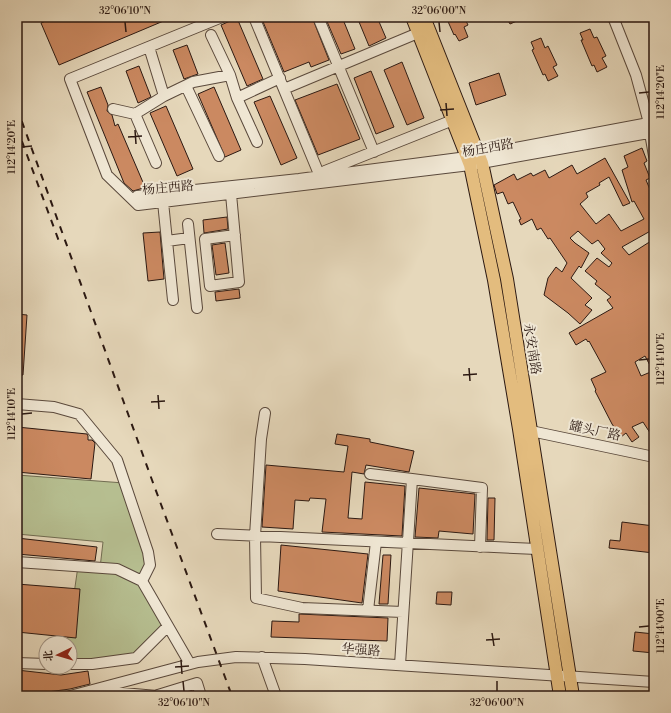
<svg xmlns="http://www.w3.org/2000/svg" width="671" height="713" viewBox="0 0 671 713" font-family="'Libre Bodoni','Noto Serif SC',serif">
  <rect width="100%" height="100%" fill="#e6d8bb"/>
  <filter id="stains"><feTurbulence type="fractalNoise" baseFrequency=".005" numOctaves="4"/><feColorMatrix values="0 0 0 0 .2 0 0 0 0 .09 0 0 0 0 .02 0 0 0 .5 -.17"/></filter>
  <radialGradient id="worn" r=".72"><stop offset=".6" stop-color="#630" stop-opacity="0"/><stop offset="1" stop-color="#630" stop-opacity=".3"/></radialGradient>
  <path fill="#b6be90" stroke="#716c51" d="M17,475L124,483L148,552L143,581L168,626L136,658L92,664L70,658V643H67L78,566L100,568L103,542L17,534Z"/>
  <path fill="#cb8961" stroke="#2c1912" fill-rule="evenodd" d="M55,17H173L59,65L41,23Z
    M261,17H312L329,60L311,67L309,62L284,72Z
    M325,17H342L355,49L341,54Z
    M357,17H377L386,38L369,46Z
    M446,17H464L468,25L464,27L468,37L459,41L455,34L454,35Z
    M506,17H526L510,24Z
    M237,18L263,79L247,86L221,25Z
    M590,29L594,38L597,37L606,56L602,58L607,67L597,72L594,65L592,66L581,40H583L580,33Z
    M541,38L545,48L548,46L557,65L553,67L558,76L548,81L545,74L543,75L532,50L534,49L531,42Z
    M187,45L198,74L184,79L173,50Z
    M402,62L424,118L407,125L384,70Z
    M139,66L151,97L138,103L126,71Z
    M371,71L394,127L376,134L354,78Z
    M499,73L506,95L476,105L469,83Z
    M337,84L360,139L318,155L295,100Z
    M101,87L108,105L107,111L112,115L115,126L118,124L145,187L140,189L133,191L124,183L87,92Z
    M214,87L241,150L225,157L198,94Z
    M270,96L297,158L281,165L254,102Z
    M166,106L193,169L177,176L150,113Z
    M642,148L647,161L644,163L650,178L646,180L654,199V229L622,247L629,255L651,241L654,246V439L643,422L632,427L639,437L632,442L626,433L621,437L612,424L595,391L596,390L591,379L606,372L589,341L588,342L586,339L576,345L569,333L613,308L607,300L611,297L595,284L597,281L585,271L597,258L609,267L612,263L601,253L605,249L598,240L592,244L578,231L570,238L575,243L589,253L581,268L579,266L571,278L592,298L585,305L592,310L580,324L568,313L544,295L548,278L556,267L562,272L567,263L550,238L548,239L541,228L537,230L532,219L521,225L519,220L521,219L513,202L508,204L503,192L497,194L494,185L514,174L517,180L531,173L533,176L545,170L549,178L572,165L577,174L605,158L630,203L623,206L609,177L599,183L600,185L586,193L588,197L580,204L596,224L609,214L621,231L644,219L634,201L632,202L622,170L628,167L624,156ZM645,356L653,371L641,376L635,362Z
    M227,217L228,229L204,233L203,220Z
    M160,232L164,279L148,281L143,233Z
    M225,243L229,273L216,275L212,245Z
    M239,289L240,298L216,301L215,292Z
    M17,314L27,315L23,375H17Z
    M17,427L87,434L88,436V440H92L95,443L91,479L17,472Z
    M337,434L370,439V442L414,451L409,472L366,465L364,474L352,472L348,518L362,519L365,482L405,486L402,536L322,532L326,499L310,498L309,501L295,500L293,529L262,527L266,465L344,472L348,446L335,444Z
    M419,488L475,494L473,534L439,531L438,538L415,537Z
    M488,498H495L494,540H487Z
    M622,522L654,526V553L609,548L610,540L620,541Z
    M17,538L97,547L95,561L17,554Z
    M281,545L368,554L362,603L278,591Z
    M383,555H391L388,604H379Z
    M17,584L80,589L76,638L17,632Z
    M437,592H452L451,605L436,604Z
    M299,614L388,618L387,641L271,637L272,621L299,622Z
    M635,632L654,634V653L633,651Z
    M17,670L61,675L88,671L90,684L70,689L17,696Z"/>
  <g fill="none" stroke-linecap="round" stroke-linejoin="round">
    <defs>
      <path id="minor" d="M254,17L319,174
        M318,17L374,152
        M613,17L636,75L649,123
        M211,35L230,75L237,98L257,142
        M149,47L164,96
        M186,86L219,156
        M284,89L418,33
        M237,98L280,78
        M113,109L135,114L164,96L193,82L230,75
        M135,114L156,163
        M650,133L654,156
        M325,171L453,120
        M231,194L239,282L210,286L205,239L235,235
        M163,202L173,300
        M138,205L137,196L299,179L467,157L654,122
        M138,205L470,165L654,132
        M138,205L107,175L70,79L222,17
        M188,224L197,308
        M167,241L189,238
        M17,404L54,407L79,414L117,460L148,552L150,565L142,581
        M265,413L261,439L255,536L256,598L302,608L403,612
        M531,431L654,457
        M370,474L412,479L400,665
        M412,479L482,488L480,547
        M217,534L537,549
        M17,562L117,569L142,581L190,664
        M368,610L376,542
        M262,657L276,696
        M17,663L46,664
        M70,664H92L136,658L168,626
        M99,691L157,696
        M158,695L197,683L201,696
        M70,696L198,662L236,657L305,659L654,682"/>
      <path id="major" d="M412,17L470,165L494,280L519,429L560,696
        M424,17L482,163L507,279L573,696"/>
    </defs>
    <use href="#minor" stroke="#5a493c" stroke-width="12"/>
    <use href="#major" stroke="#2c1912" stroke-width="14"/>
    <use href="#minor" stroke="#efe6d3" stroke-width="10"/>
    <use href="#major" stroke="#e3bc7e" stroke-width="12"/>
    <path stroke="#2c1912" stroke-width="2" stroke-dasharray="7 7" stroke-linecap="butt" d="M17,108L152,480L232,696
      M17,128L60,244"/>
  </g>
  <path fill="none" stroke="#2c1912" stroke-width="1.5" d="M125,22L126,32M439,22L440,32M639,93L649,92M446,103L447,116M440,110L454,109M135,130L136,144M128,137L142,136M22,147L32,146M639,360L649,359M469,368L470,381M463,375L477,374M158,395L159,409M151,402L165,401M22,414L32,413M639,627L649,626M492,633L494,646M486,640L500,639M181,660L182,674M175,667L189,666M183,681L184,691M497,681V691"/>
  <g text-anchor="middle" dominant-baseline="central" stroke-width="4" stroke-linejoin="round" paint-order="stroke">
    <g font-size="13" fill="#2c1912" stroke="#efe6d3">
      <text transform="translate(488 148) rotate(-10)">杨庄西路</text>
      <text transform="translate(168 188) rotate(-5)">杨庄西路</text>
      <text transform="translate(532 349) rotate(81)">永安南路</text>
      <text transform="translate(595 431) rotate(12)">罐头厂路</text>
      <text transform="translate(361 650) rotate(4)">华强路</text>
    </g>
  </g>
  <rect width="671" height="713" fill="none" stroke="#e6d8bb" stroke-width="44"/>
  <g transform="translate(58 655) rotate(265)"><circle r="19" fill="#efe6d3" stroke="#a19486"/>
  <path d="M0-3L7 15L0 10L-7 15Z" fill="#8f2418"/>
  <text y="-6" font-size="11" font-weight="bold" text-anchor="middle" fill="#2c1912">北</text>
  </g>
  <rect x="22" y="22" width="627" height="669" fill="none" stroke="#2c1912" stroke-width="1.5"/>
  <g font-size="10" text-anchor="middle" fill="#2c1912">
    <text x="125" y="14">32°06'10"N</text>
    <text x="439" y="14">32°06'00"N</text>
    <text transform="translate(660 92) rotate(-90)" y="4">112°14'20"E</text>
    <text transform="translate(11 147) rotate(-90)" y="4">112°14'20"E</text>
    <text transform="translate(660 359) rotate(-90)" y="4">112°14'10"E</text>
    <text transform="translate(11 414) rotate(-90)" y="4">112°14'10"E</text>
    <text transform="translate(660 626) rotate(-90)" y="4">112°14'00"E</text>
    <text x="184" y="706">32°06'10"N</text>
    <text x="497" y="706">32°06'00"N</text>
  </g>
  <rect width="100%" height="100%" filter="url(#stains)"/>
  <rect width="100%" height="100%" fill="url(#worn)"/>
</svg>
